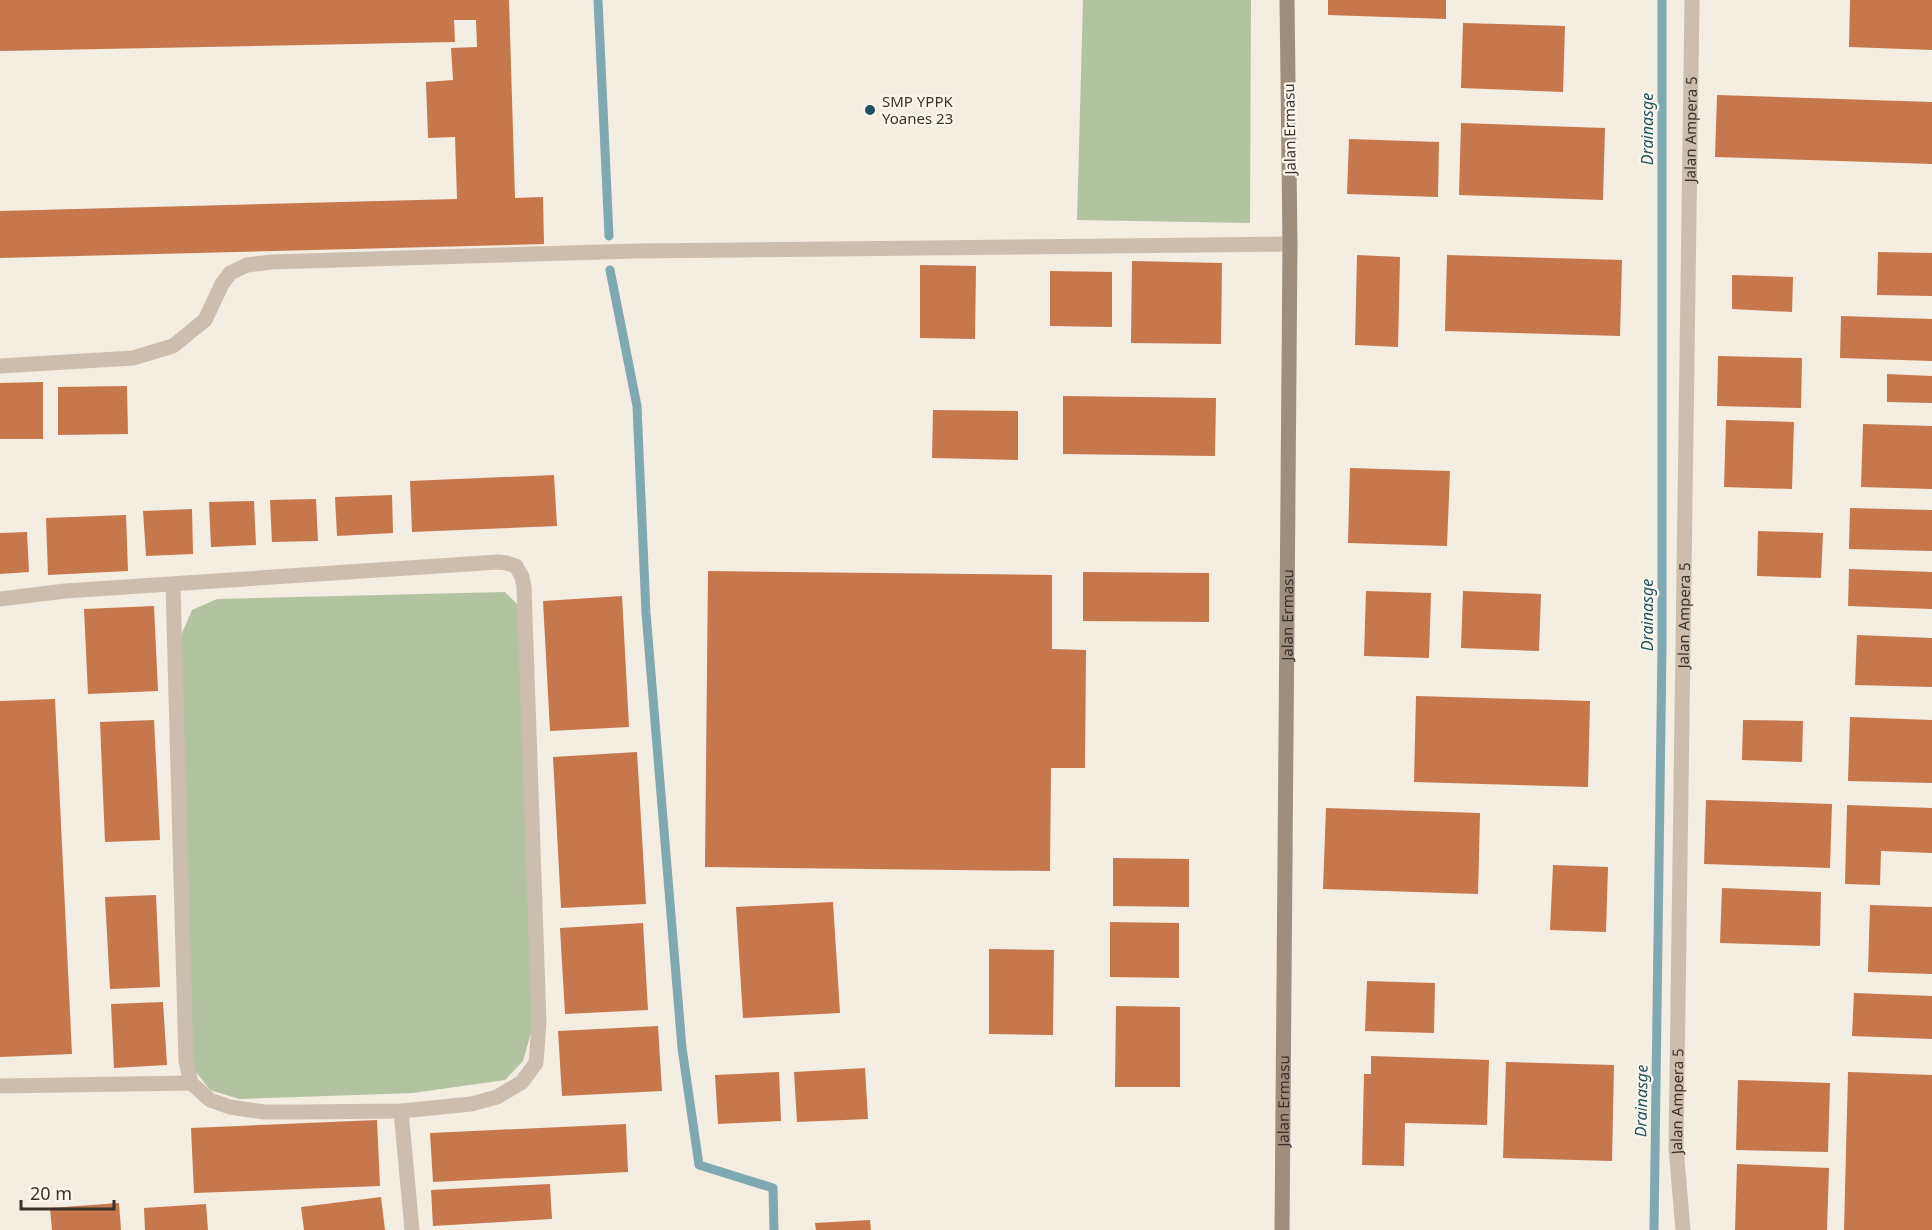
<svg xmlns="http://www.w3.org/2000/svg" width="1932" height="1230" viewBox="0 0 1932 1230" font-family="'Noto Sans',sans-serif">
  <rect width="100%" height="100%" fill="#f4ede1"/>
  <path fill="#b3c3a0" d="M1083,0H1251L1250,223L1077,220Z
    M505,592L520,607L532,1029L523,1061L505,1080L413,1093L239,1099L210,1090L192,1067L180,638L192,610L217,599Z"/>
  <g fill="none" stroke-linecap="round" stroke-linejoin="round">
    <path stroke="#7fa9b1" stroke-width="9" d="M598,0L609,236
      M610,270L637,406L646,613L682,1048L699,1165L773,1188L774,1230
      M1654,1230L1662,648V0"/>
  </g>
  <path fill="#c6774c" d="M0,0H509L515,198L543,197L544,244L0,258V211L457,199L455,137L428,138L426,82L453,80L451,48L477,47L476,20H454L455,42L0,51Z
    M1328,0H1446V19L1328,15Z
    M1850,0H1932V50L1849,47Z
    M1463,23L1565,26L1563,92L1461,88Z
    M1717,95L1932,102V164L1715,157Z
    M1461,123L1605,128L1603,200L1459,195Z
    M1349,139L1439,142L1438,197L1347,194Z
    M1878,252L1932,253V296L1877,295Z
    M1357,255L1400,257L1398,347L1355,345Z
    M1447,255L1622,260L1620,336L1445,331Z
    M1132,261L1222,263L1221,344L1131,343Z
    M920,265L976,266L975,339L920,338Z
    M1050,271L1112,272V327L1050,326Z
    M1732,275L1793,277L1792,312L1732,309Z
    M1841,316L1932,319V361L1840,358Z
    M1718,356L1802,358L1801,408L1717,406Z
    M1887,374L1932,376V403L1887,402Z
    M43,382V439H0V383Z
    M127,386L128,434L58,435V387Z
    M1063,396L1216,398L1215,456L1063,454Z
    M933,410L1018,411V460L932,458Z
    M1726,420L1794,422L1792,489L1724,487Z
    M1863,424L1932,426V489L1861,487Z
    M1350,468L1450,471L1447,546L1348,543Z
    M554,475L557,526L412,532L410,481Z
    M392,495L393,533L337,536L335,497Z
    M316,499L318,541L272,542L270,500Z
    M254,501L256,545L211,547L209,502Z
    M1850,508L1932,510V551L1849,549Z
    M192,509L193,554L146,556L143,511Z
    M126,515L128,571L48,575L46,518Z
    M1758,531L1823,533L1821,578L1757,576Z
    M27,532L29,572L0,574V533Z
    M1849,569L1932,572V609L1848,606Z
    M708,571L1052,575V649L1086,650L1085,768H1051L1050,871L705,867Z
    M1083,572L1209,573V622L1083,621Z
    M1366,591L1431,593L1429,658L1364,656Z
    M1463,591L1541,594L1539,651L1461,648Z
    M622,596L629,727L550,731L543,601Z
    M154,606L158,691L88,694L84,609Z
    M1857,635L1932,638V687L1855,685Z
    M1416,696L1590,701L1588,787L1414,782Z
    M55,699L72,1054L0,1057V701Z
    M1850,717L1932,720V783L1848,781Z
    M154,720L160,840L105,842L100,722Z
    M1743,720L1803,721L1802,762L1742,760Z
    M637,752L646,904L561,908L553,757Z
    M1706,800L1832,804L1830,868L1704,864Z
    M1847,805L1932,808V853L1881,851L1880,885L1845,884Z
    M1326,808L1480,813L1478,894L1323,889Z
    M1113,858L1189,859V907L1113,906Z
    M1553,865L1608,867L1606,932L1550,930Z
    M1722,888L1821,892L1820,946L1720,943Z
    M156,895L160,987L110,989L105,897Z
    M833,902L840,1013L743,1018L736,907Z
    M1870,905L1932,907V974L1868,972Z
    M1110,922L1179,923V978L1110,977Z
    M643,923L648,1010L565,1014L560,928Z
    M989,949L1054,950L1053,1035L989,1034Z
    M1367,981L1435,983L1434,1033L1365,1031Z
    M1854,993L1932,996V1039L1852,1036Z
    M163,1002L167,1065L114,1068L111,1004Z
    M1116,1006L1180,1007V1087H1115Z
    M658,1026L662,1091L562,1096L558,1031Z
    M1371,1056L1489,1060L1487,1125L1405,1123L1404,1166L1362,1165L1364,1074H1371Z
    M1506,1062L1614,1065L1612,1161L1503,1158Z
    M865,1068L868,1119L797,1122L794,1072Z
    M779,1072L781,1121L718,1124L715,1075Z
    M1848,1072L1932,1075V1230H1844Z
    M1738,1080L1830,1083L1828,1152L1736,1150Z
    M377,1120L380,1186L194,1193L191,1128Z
    M626,1124L628,1172L433,1182L430,1133Z
    M1737,1164L1829,1168L1827,1230H1735Z
    M550,1184L552,1219L433,1226L431,1190Z
    M381,1197L385,1230H304L301,1207Z
    M119,1203L121,1230H52L50,1208Z
    M206,1204L208,1230H145L144,1208Z
    M870,1220L871,1230H816L815,1223Z"/>
  <g fill="none" stroke-linecap="round" stroke-linejoin="round">
    <g stroke="#ccbeac" stroke-width="15">
      <path d="M0,366L133,358L173,346L205,320L222,284L230,273L247,265L272,262L636,251L1290,244"/>
      <path d="M0,599L65,591L498,562L507,563L516,566L522,577L524,587L539,1022L536,1063L522,1082L497,1097L471,1104L401,1111L298,1112H264L230,1107L210,1100L191,1083L186,1061L173,585"/>
      <path d="M0,1086L191,1083"/>
      <path d="M401,1111L412,1230"/>
      <path id="s1" d="M1683,1230L1676,1148L1692,0"/>
    </g>
    <path stroke="#a08e7d" stroke-width="15" id="s2" d="M1282,1230L1290,244L1287,0"/>
  </g>
  <circle fill="#1f525d" stroke="#fbf6ed" stroke-width="2" cx="870" cy="110" r="6"/>
  <g text-anchor="middle" dominant-baseline="central" stroke-width="4.5" stroke-linejoin="round" paint-order="stroke">
    <g font-size="15" fill="#3a312b" stroke="#fbf6ed" text-anchor="start">
      <text x="882" y="101">SMP YPPK<tspan x="882" dy="17">Yoanes 23</tspan></text>
    </g>
    <g font-size="15" fill="#3a312b" stroke="#fbf6ed">
      <text transform="translate(1289 129) rotate(-91)">Jalan Ermasu</text>
      <text stroke="none"><textPath href="#s1" startOffset="1101">Jalan Ampera 5</textPath></text>
      <text stroke="none"><textPath href="#s2" startOffset="615">Jalan Ermasu</textPath></text>
      <text stroke="none"><textPath href="#s1" startOffset="615">Jalan Ampera 5</textPath></text>
      <text stroke="none"><textPath href="#s2" startOffset="129">Jalan Ermasu</textPath></text>
      <text stroke="none"><textPath href="#s1" startOffset="129">Jalan Ampera 5</textPath></text>
    </g>
    <g font-size="16" font-style="italic" fill="#1f525d" stroke="#fbf6ed">
      <text transform="translate(1647 129) rotate(-90)">Drainasge</text>
      <text transform="translate(1647 615) rotate(-90)">Drainasge</text>
      <text transform="translate(1641 1101) rotate(-89)">Drainasge</text>
    </g>
  </g>
  <path d="M21 1200v9h93v-9" fill="none" stroke="#3a312b" stroke-width="3"/>
  <text x="30" y="1200" font-size="18" fill="#3a312b" stroke="#fbf6ed" stroke-width="4.5" paint-order="stroke">20 m</text>
</svg>
